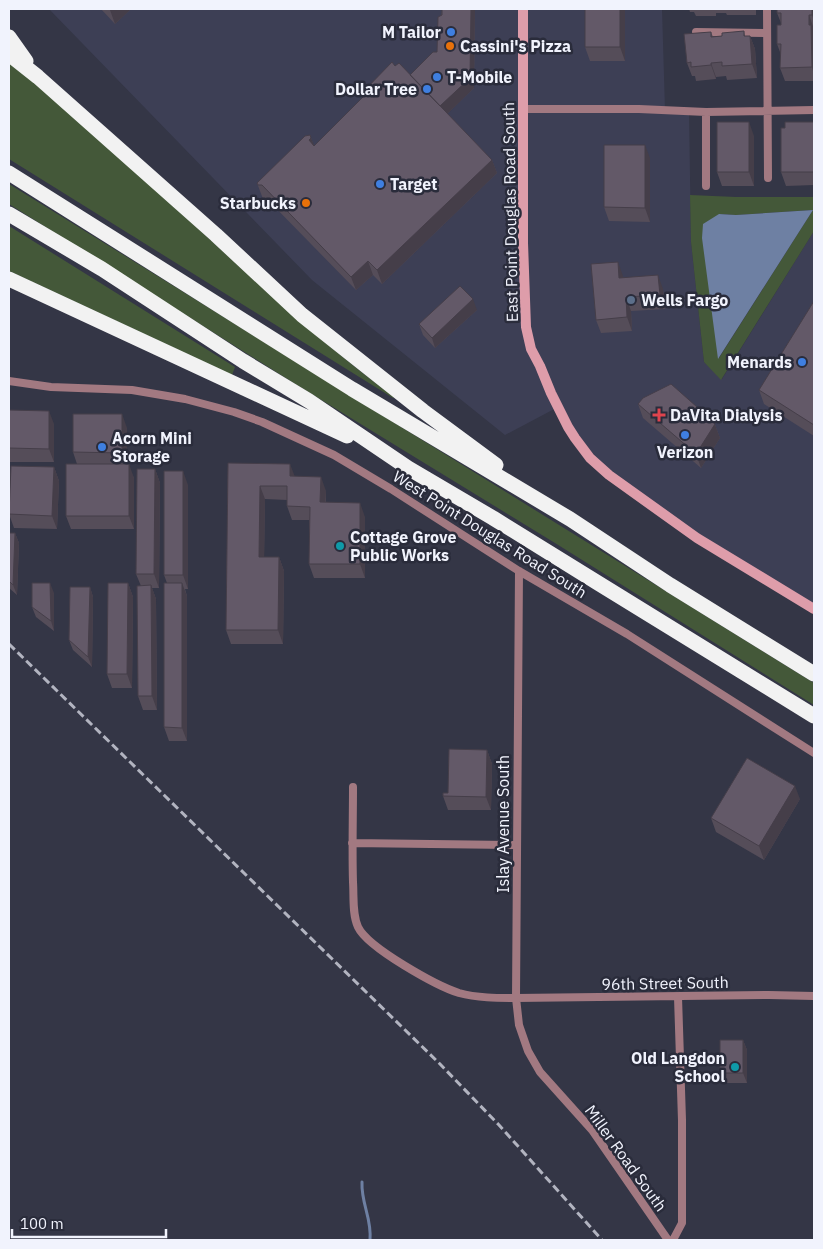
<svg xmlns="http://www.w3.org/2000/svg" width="823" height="1249" viewBox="0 0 823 1249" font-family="'IBM Plex Sans',sans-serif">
  <rect width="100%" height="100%" fill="#343646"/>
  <path fill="#3d3f55" d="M49,9H662L665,110L689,111L691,242L704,362L722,379L814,231V609L609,475L558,407L505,435L312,280Z"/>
  <path fill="#445839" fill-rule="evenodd" d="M9,59C66,109 123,159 179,211C249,275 317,340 394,397L393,398L9,159Z
    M9,184L814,683V705L555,543L297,385L9,204Z
    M690,195L736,197H814V231L721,380L704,362L691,242ZM813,210L719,358V214L736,215Z
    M9,226L235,367L232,375L9,271Z"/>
  <path fill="#6e80a3" d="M813,210L718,359L702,238L703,224L719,214L736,215Z"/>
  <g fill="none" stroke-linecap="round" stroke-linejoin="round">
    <path stroke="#6e80a3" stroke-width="3" d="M362,1182C361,1204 372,1218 370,1240"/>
    <path stroke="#a27981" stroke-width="8" d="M767,9L768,178
      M696,32L767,33
      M523,109H639L706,112L814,110
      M706,112V186
      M9,381L51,387L132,390L185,399L234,412L262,422L334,455L391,489L519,571L627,634L814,753
      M519,571L516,998L519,1025L528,1051L540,1072L592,1130L668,1240
      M353,787C353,819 352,850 353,882C354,896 352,914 358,927C368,948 437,986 459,993C477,998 497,998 516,998L769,995L814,996
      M352,843L516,845
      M673,1240L682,1223V1120L678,997"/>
    <path stroke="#de9daa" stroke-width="10" d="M523,9V243L526,327L531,349L540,366L551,393L568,427L575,438L590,458L609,475L697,538L814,609"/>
    <path stroke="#f2f2f2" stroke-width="15" d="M9,37L26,61
      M9,54L38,77L216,235L302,315L423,411L496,465
      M9,173L352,389L570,519L670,585L814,674
      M9,214L102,269L243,361L309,401L408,468L493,518L598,583L814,716
      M9,279L347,436"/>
    <path stroke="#b2b4c0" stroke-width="3" stroke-dasharray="8 4" stroke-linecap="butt" d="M9,644L440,1064L499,1125L602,1240"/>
  </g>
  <path fill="#554d59" d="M101,9H131L115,24Z
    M442,9H475L474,88L447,114L492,160L497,173L382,284L373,275L356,290L267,199H263L257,183L310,135L314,146L363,98L361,94L395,66L410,75L437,52Z
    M585,9H625V61H590L585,47Z
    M689,9H756V15H727L726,13H716V16H696L694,12H690Z
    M814,9V81H785L780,68V52L777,44L781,23L777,13Z
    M744,31L745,36H750L755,49L757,78L727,80L726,76L716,77V79L696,81L695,76H692L687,63L711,32L713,37L722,36Z
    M814,122V185L786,186L781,172Z
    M754,136V186H722L717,172Z
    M650,158V222L609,221L604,207Z
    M623,276V278L663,289L665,309L631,311L632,331L601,333L596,320Z
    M814,301V436L764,404L759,390Z
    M477,310L435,348L423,335L419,324Z
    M638,404L714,422L720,438L701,468L643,418Z
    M9,410L54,424V462H9Z
    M127,428V464L134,478V529H71L66,516L77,464L73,452Z
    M228,463L295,477L326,491V502L365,517V578H314L309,564V520H292L287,506V500L265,499L264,557H279L284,571L283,644H231L226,630Z
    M54,467L59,481L57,529L14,528L9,514Z
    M155,469L160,483L159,588H152L156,599L157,710H143L138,696L141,586L136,574Z
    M188,485V589H185L187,596V741H169L164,727L167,583L164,575Z
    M9,533H15L19,543L17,595L9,588Z
    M128,583L133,597L132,688H112L107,674Z
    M90,587L93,597L92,667L73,650L69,640Z
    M54,593V631L36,617L32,607Z
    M487,750L492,764L491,810H448L443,796L448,793Z
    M800,799L764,860L716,832L711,818Z
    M743,1040L747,1050V1083H723L720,1073Z"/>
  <path fill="#453e49" d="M111,9H131L115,24L110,10Z
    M471,9H475L474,88L443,118L439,107Z
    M620,9H625V61L620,47Z
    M812,9H814V21L812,15Z
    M809,15L814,29V75L812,67Z
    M750,36L755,49L757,78L752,64Z
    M711,63L716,77V79L711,65Z
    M749,122L754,136V186L749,172Z
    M310,135L315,148L309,140Z
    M645,145L650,158V222L645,208Z
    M492,160L497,173L382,284L377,270Z
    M368,261L373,275L356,290L351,277Z
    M618,262L623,276L624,292L619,278Z
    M658,275L663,289L665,309L660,295Z
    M626,297L631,311L632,331L627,317Z
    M473,299L477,310L435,348L432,338Z
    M49,411L54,424V462L49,449Z
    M122,414L127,428V466L122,453Z
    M714,422L720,438L701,468L696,454Z
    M129,464L134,478V529L129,516Z
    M290,464L295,477L290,476Z
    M54,467L59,481L57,529L52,516Z
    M155,469L160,483L159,588L154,574Z
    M183,471L188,485V589L183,575Z
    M321,477L326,491L325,516L320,502Z
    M260,486L265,499L264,571L259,557Z
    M360,503L365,517V578L360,564Z
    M15,533L19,543L17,595L13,585Z
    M279,557L284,571L283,644L278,630Z
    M50,583L54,593V631L51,621Z
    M128,583L133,597L132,688L127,674Z
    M182,583L187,596V741L182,728Z
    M151,585L156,599L157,710L152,696Z
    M90,587L93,597L92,667L88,657Z
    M487,750L492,764L491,810L486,797Z
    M795,786L800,799L764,860L759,846Z
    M743,1040L747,1050V1083L743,1073Z"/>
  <path fill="#635968" stroke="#453e49" d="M442,9H471L470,78L440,106L410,75L433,52H437L438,17L442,15Z
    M585,9H620V47H585Z
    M777,9H812V15H809V25H811L812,67L780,68L781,44H777V25H781V13H777Z
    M744,31V36H750L752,64L722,66V62L711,63V65L691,67V62L687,63L684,34L711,32V37L722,36V33Z
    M392,62L395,66L399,63L492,160L377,270L368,261L351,277L262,185H258L257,183L305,136L310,135L311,138L309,140L314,146L364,96L361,94Z
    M717,122H749V172H717Z
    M785,122H814V172H781V128H785Z
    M604,145H645V208L604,207Z
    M618,262L619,278L658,275L660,295L626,297L627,317L596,320L591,264Z
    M460,286L473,299L432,338L419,324Z
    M814,301V425L759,390Z
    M671,384L714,422L715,424L696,454L638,404L643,398Z
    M9,410L49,411V449L9,448Z
    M73,414H122V453L73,452Z
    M228,463L290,464V476L321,477L320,502L360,503V564H309L310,507L287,506V486H260L259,557H279L278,630H226Z
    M66,464H129V516H66Z
    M11,466L54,467L52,516L9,514Z
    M137,469H155L154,574H136Z
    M164,471H183V575H164Z
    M9,533H15L13,585L9,581Z
    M32,583H50L51,621L32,607Z
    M108,583H128L127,674H107Z
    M164,583H182V728L164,727Z
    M151,585L152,696H138L137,586Z
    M70,587H90L88,657L69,640Z
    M449,749L487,750L486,797L443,796V793H448Z
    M747,758L795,786L759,846L711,818Z
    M720,1040H743V1073H720Z"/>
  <g fill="#3f7fe0" stroke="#2a2c3b" stroke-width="2">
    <circle cx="451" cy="32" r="5"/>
    <circle cx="437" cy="77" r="5"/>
    <circle cx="427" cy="89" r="5"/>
    <circle cx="380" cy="184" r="5"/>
    <circle cx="802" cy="362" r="5"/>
    <circle cx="685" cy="435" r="5"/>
    <circle cx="102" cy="447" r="5"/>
  </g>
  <g fill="#e8710a" stroke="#2a2c3b" stroke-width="2">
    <circle cx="450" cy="46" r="5"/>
    <circle cx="306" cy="203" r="5"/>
  </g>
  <circle fill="#5c6f8a" stroke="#2a2c3b" stroke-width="2" cx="631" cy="300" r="5"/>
  <path fill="#e0444e" stroke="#2a2c3b" stroke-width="2" d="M656.5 407.5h5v5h5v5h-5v5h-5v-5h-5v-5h5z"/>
  <g fill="#0f9aa8" stroke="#2a2c3b" stroke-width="2">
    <circle cx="340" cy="546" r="5"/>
    <circle cx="735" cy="1067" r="5"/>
  </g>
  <g text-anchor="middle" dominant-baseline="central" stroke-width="5" stroke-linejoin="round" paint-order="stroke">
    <g font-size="16" font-weight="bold" fill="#f1f3fd" stroke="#2a2c3b" text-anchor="start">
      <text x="441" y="32" text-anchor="end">M Tailor</text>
      <text x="460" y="46">Cassini's Pizza</text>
      <text x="447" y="77">T-Mobile</text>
      <text x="417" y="89" text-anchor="end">Dollar Tree</text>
      <text x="390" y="184">Target</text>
      <text x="296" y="203" text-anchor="end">Starbucks</text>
      <text x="641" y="300">Wells Fargo</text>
      <text x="792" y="362" text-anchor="end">Menards</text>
      <text x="670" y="415">DaVita Dialysis</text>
      <text x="112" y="438">Acorn Mini<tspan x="112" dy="18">Storage</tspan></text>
      <text x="685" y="452" text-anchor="middle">Verizon</text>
      <text x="350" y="537">Cottage Grove<tspan x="350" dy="18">Public Works</tspan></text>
      <text x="725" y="1058" text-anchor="end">Old Langdon<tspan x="725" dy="18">School</tspan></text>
    </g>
    <g font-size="16" fill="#f1f3fd" stroke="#2a2c3b">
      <text transform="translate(510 212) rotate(-91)">East Point Douglas Road South</text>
      <text transform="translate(490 534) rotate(32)">West Point Douglas Road South</text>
      <text transform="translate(503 824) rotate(-90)">Islay Avenue South</text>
      <text transform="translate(665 983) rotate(-1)">96th Street South</text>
      <text transform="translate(626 1158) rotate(54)">Miller Road South</text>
    </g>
  </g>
  <rect width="823" height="1249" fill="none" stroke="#f1f3fd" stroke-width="20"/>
  <path d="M12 1229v8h154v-8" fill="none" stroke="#f1f3fd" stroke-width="2.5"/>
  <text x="20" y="1229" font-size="15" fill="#f1f3fd" stroke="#2a2c3b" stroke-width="4" paint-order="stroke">100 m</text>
</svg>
